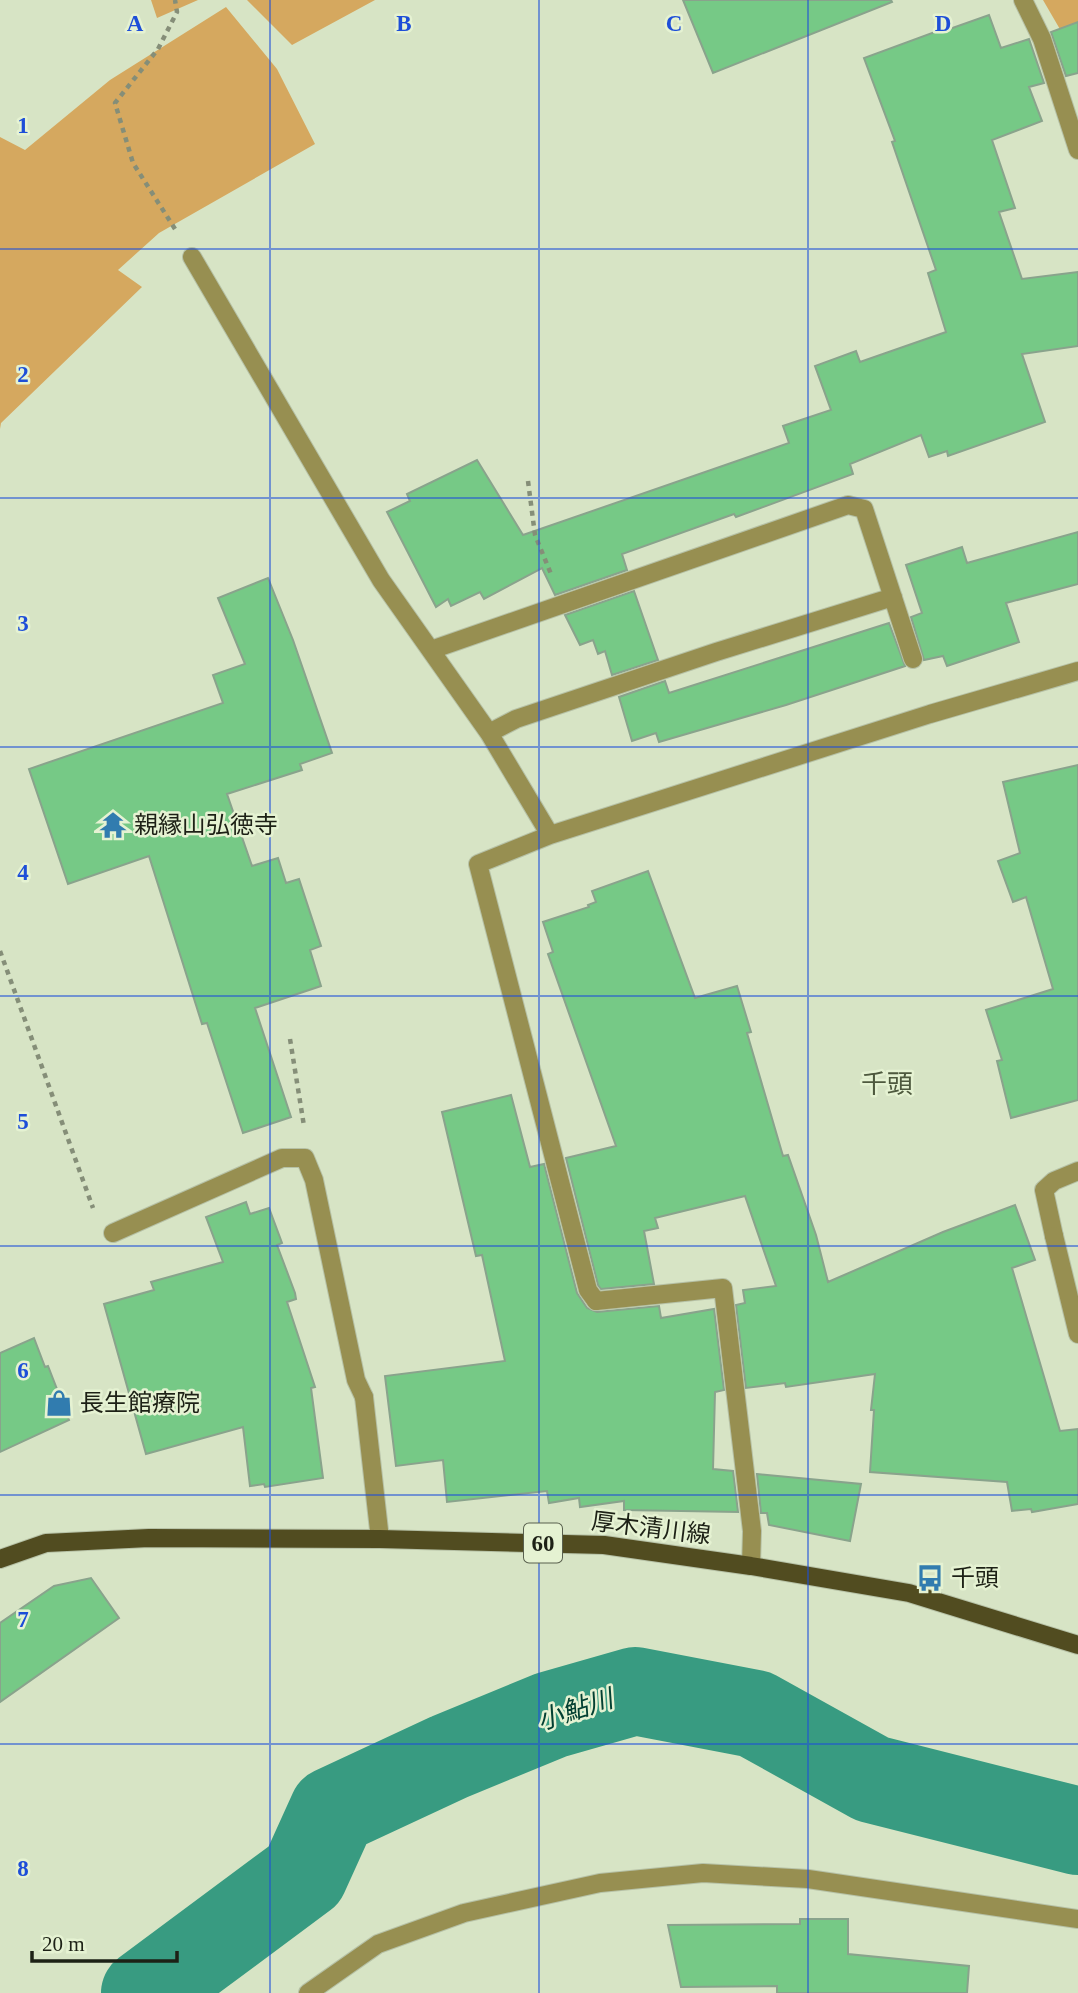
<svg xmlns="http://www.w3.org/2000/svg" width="1078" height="1993" viewBox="0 0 1078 1993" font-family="'Times New Roman','Noto Sans JP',serif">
  <rect width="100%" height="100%" fill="#d7e4c5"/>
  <path fill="#d5a85f" d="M151,0H198L157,18Z
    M247,0H375L292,45Z
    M1043,0H1078V23L1061,31Z
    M226,7L277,69L315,144L159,233L118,270L142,287L1,423L0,429V137L25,150L110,80Z"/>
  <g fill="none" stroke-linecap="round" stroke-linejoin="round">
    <path stroke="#389b81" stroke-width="88" d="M145,1993L304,1875L333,1811L449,1757L551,1715L635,1691L755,1714L872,1779L1078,1831"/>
  </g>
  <path fill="#76c986" stroke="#89a38c" stroke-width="2" d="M683,0H891L892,2L713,73Z
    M989,15L1001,48L1029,39L1044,83L1029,87L1042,121L992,140L1015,208L999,212L1022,279L1078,272V346L1022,354L1045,422L948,456L947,451L929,457L921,435L850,464L853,474L736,517L734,514L622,554L627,570L555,595L542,568L484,599L480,592L451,606L448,599L436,607L387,512L410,501L407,494L477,460L523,535L789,443L783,426L831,410L815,366L856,351L860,362L946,332L928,273L936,270L892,142L895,141L864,58L943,29L944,31Z
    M1078,22V73L1066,76L1051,32Z
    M1078,532V584L1006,603L1019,642L947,666L943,656L924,660L911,617L922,613L906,565L962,547L967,563Z
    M268,578L293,640L332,753L300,764L302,770L227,794L252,866L278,858L286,883L299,879L321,946L310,950L321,986L255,1008L291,1117L243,1133L207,1023L202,1024L149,856L68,884L29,769L223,703L213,675L245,664L218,598Z
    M634,591L658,660L612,675L605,651L598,654L593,640L580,645L565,615Z
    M889,623L905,666L786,705L659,742L656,733L632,741L619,697L665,681L669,693Z
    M1078,765V1100L1011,1118L997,1061L1002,1060L986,1010L1053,989L1026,897L1013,902L998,861L1020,853L1003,782Z
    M648,871L695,998L737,986L751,1032L747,1033L783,1156L788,1155L816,1235L828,1282L943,1232L1015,1205L1035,1260L1012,1268L1060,1431L1078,1429V1504L1032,1512L1031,1509L1012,1511L1007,1482L870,1472L874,1410H871L875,1374L786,1387L785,1383L746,1388L736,1305L745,1303L743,1290L776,1286L745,1196L655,1218L658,1228L644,1231L654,1284L601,1289L598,1285L566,1158L616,1146L548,954L553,952L543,922L589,907L588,905L596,902L592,891Z
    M511,1095L530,1167L544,1164L577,1293L587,1308L597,1312L659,1306L661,1318L714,1309L724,1390L715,1392L713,1469L733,1471L738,1512L624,1510V1501L580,1507L579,1498L549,1503L547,1491L447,1502L443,1460L396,1466L385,1376L505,1361L482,1255L476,1256L442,1112Z
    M246,1202L250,1214L269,1208L282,1243L277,1245L295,1293L296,1299L287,1302L315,1387L311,1388L323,1478L265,1487L264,1484L250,1486L243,1427L146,1454L104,1304L154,1290L151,1282L223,1262L206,1217Z
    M34,1338L45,1367L48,1366L69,1420L0,1452V1353Z
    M757,1474L861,1484L850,1541L769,1525L767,1513H761Z
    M91,1578L119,1618L0,1702V1623L54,1586Z
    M800,1919H848V1954L969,1966L967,1993H777V1986L681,1987L668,1925L800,1924Z"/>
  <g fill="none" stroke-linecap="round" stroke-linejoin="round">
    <defs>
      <path id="lane" d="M113,1233L282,1158H305L314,1180L356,1380L364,1397
        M1054,1236L1044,1190L1054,1181L1078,1171
        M596,1301L723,1288L752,1531L751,1566"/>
      <path id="street" d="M1023,0L1042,39L1078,150
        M192,257L381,580L489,733L550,835L930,714L1078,671
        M431,650L848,505L864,509L913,659
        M489,733L516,719L716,652L893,597
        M550,835L478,864L588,1290L596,1301
        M1054,1236L1078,1334
        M364,1397L380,1539
        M308,1993L378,1944L464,1913L600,1883L703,1873L808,1879L1078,1919"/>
      <path id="primary" d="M0,1559L46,1543L149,1538L380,1539L604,1545L751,1566L909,1593L1078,1645"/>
    </defs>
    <use href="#lane" stroke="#b6c1a6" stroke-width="20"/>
    <use href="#street" stroke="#b6c1a6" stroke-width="20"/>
    <use href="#primary" stroke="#b6c1a6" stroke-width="20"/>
    <path stroke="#858e78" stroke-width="4.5" stroke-dasharray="5 5" stroke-linecap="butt" d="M175,229L133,163L115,103L158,49L177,12L175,0
      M528,481L535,535L551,574
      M0,951L93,1208
      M290,1039L304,1126"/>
    <use href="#lane" stroke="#978f51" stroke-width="18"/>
    <use href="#street" stroke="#978f51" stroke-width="18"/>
    <use href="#primary" stroke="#514c20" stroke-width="18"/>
  </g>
  <path fill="none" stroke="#1d4ed8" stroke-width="2" stroke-opacity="0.55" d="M270,0V1993M539,0V1993M808,0V1993M0,249H1078M0,498H1078M0,747H1078M0,996H1078M0,1246H1078M0,1495H1078M0,1744H1078"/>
  <defs>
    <symbol id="temple-bare" viewBox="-9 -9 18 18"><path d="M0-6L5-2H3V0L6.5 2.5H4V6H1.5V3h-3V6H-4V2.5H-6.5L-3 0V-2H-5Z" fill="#317caf" stroke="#e5f2d2" stroke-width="2.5" paint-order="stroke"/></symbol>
    <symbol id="shop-bare" viewBox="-9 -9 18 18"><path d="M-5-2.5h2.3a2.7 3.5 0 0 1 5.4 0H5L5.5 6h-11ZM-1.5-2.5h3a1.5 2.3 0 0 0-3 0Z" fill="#317caf" stroke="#e5f2d2" stroke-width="2.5" paint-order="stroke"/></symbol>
    <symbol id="bus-bare" viewBox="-9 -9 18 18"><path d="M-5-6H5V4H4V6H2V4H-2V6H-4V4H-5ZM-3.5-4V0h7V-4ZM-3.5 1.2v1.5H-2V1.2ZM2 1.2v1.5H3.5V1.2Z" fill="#317caf" stroke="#e5f2d2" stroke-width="2.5" paint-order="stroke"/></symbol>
  </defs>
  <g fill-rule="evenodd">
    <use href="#temple-bare" x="94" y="806" width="38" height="38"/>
    <use href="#shop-bare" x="40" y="1384" width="38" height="38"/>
    <use href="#bus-bare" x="911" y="1559" width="38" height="38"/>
  </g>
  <g text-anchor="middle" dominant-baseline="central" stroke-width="5" stroke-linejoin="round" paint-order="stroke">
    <rect fill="#e5f2d2" stroke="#59604e" stroke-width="2" x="524" y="1523.5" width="38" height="39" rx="5"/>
    <g font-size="23" font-weight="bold" fill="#1d2116">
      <text x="543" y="1543">60</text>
    </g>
    <g font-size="24" fill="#1d2116" stroke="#e5f2d2" text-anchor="start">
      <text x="134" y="825">親縁山弘徳寺</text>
      <text x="80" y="1403">長生館療院</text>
      <text x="951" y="1578">千頭</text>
    </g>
    <g font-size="24" fill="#1d2116" stroke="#e5f2d2">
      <text transform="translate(651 1528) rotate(7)">厚木清川線</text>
    </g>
    <g font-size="26" fill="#4e593e" stroke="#e5f2d2">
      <text x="887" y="1084">千頭</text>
    </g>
    <g font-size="26" font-style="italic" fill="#034032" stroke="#e5f2d2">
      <text transform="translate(575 1710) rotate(-18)">小鮎川</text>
    </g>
  </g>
  <g font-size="23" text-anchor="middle" font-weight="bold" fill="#1d4ed8" stroke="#e5f2d2" stroke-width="5" stroke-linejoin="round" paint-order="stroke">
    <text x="135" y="31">A</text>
    <text x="404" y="31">B</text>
    <text x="674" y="31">C</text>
    <text x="943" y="31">D</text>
    <text x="23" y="133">1</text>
    <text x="23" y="382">2</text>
    <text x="23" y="631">3</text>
    <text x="23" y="880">4</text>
    <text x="23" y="1129">5</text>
    <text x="23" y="1378">6</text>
    <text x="23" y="1627">7</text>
    <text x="23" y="1876">8</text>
  </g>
  <path d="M32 1951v10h145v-10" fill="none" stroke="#1d2116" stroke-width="3.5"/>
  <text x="42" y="1951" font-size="21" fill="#1d2116" stroke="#e5f2d2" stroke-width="5" paint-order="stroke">20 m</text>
</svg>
